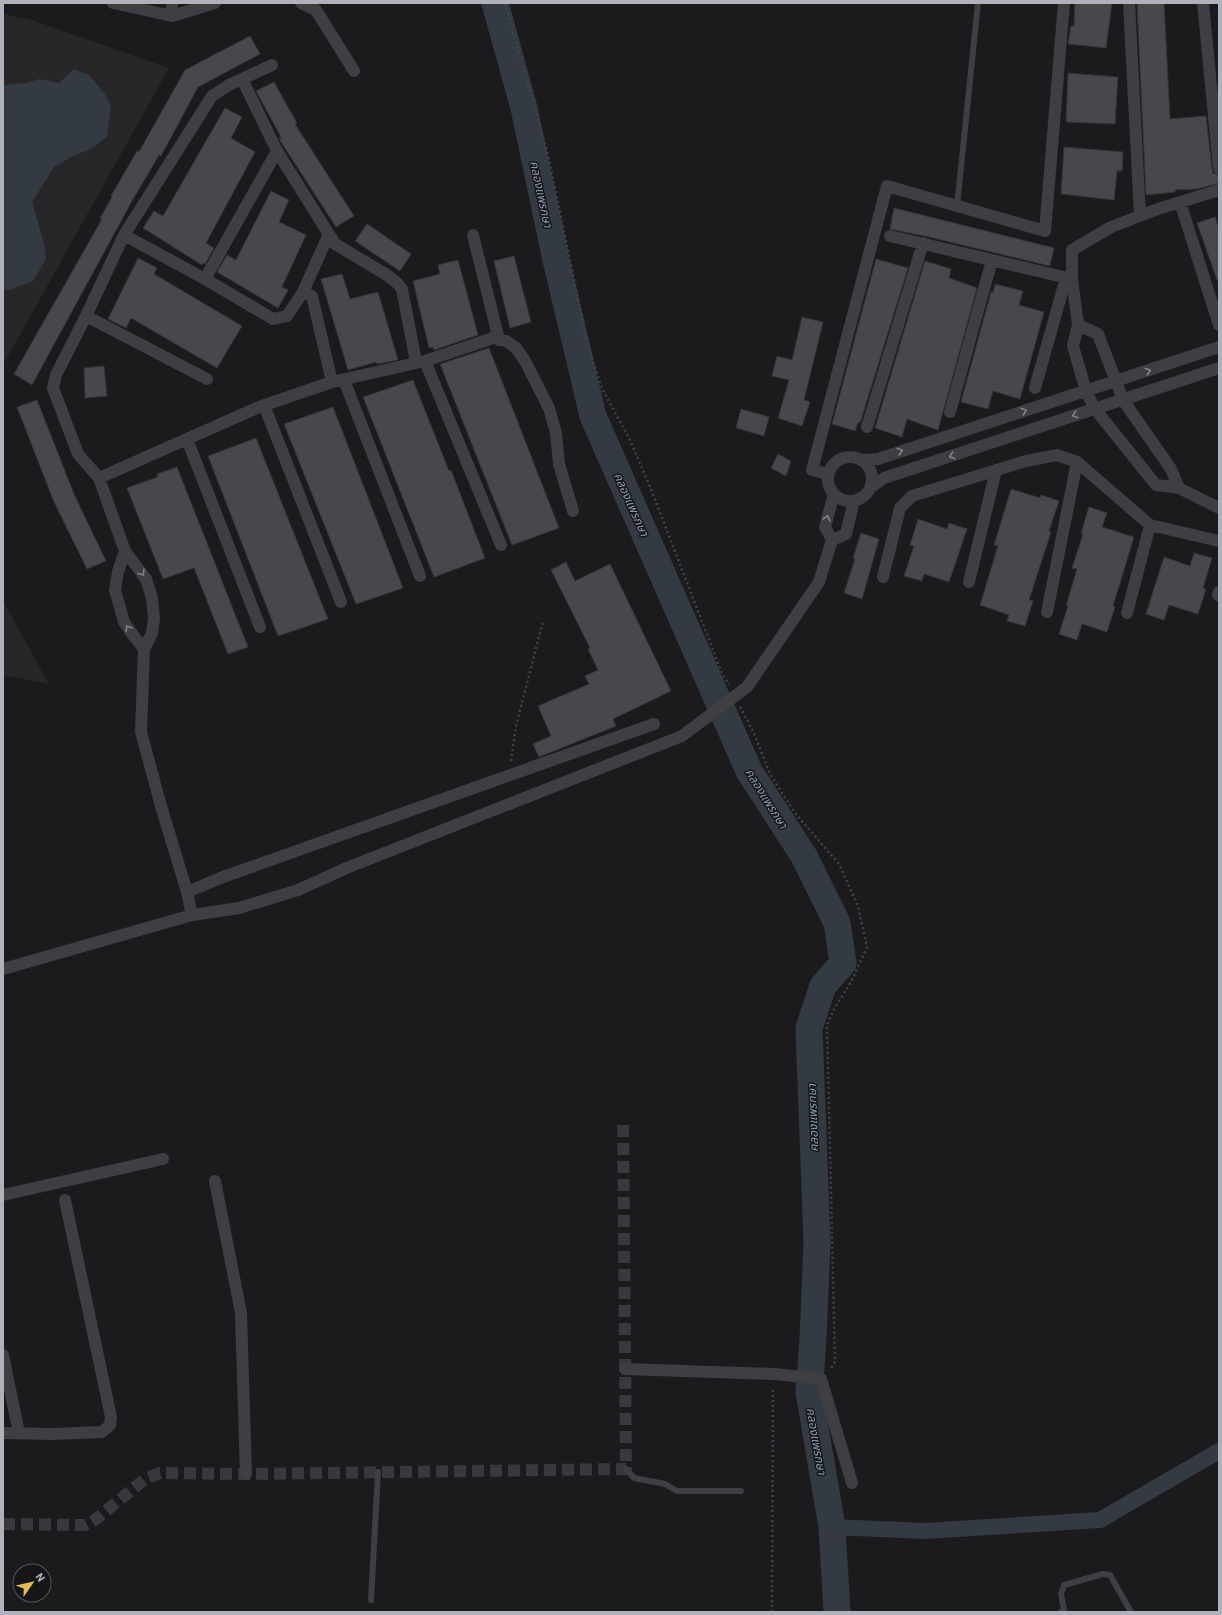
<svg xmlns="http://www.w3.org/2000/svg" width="1222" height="1615" viewBox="0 0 1222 1615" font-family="Barlow,'Noto Sans Thai',sans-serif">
  <rect width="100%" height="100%" fill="#1b1b1d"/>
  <path fill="#27272a" d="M3,14L29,19L169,68L3,365Z
    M3,601L49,684L3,675Z"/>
  <path fill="#343a42" d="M74,69L90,76L104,93L111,105L107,136L94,147L71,157L54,167L32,202L44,243L46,259L33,281L10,290L3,288V85L27,83L39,79L59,83Z"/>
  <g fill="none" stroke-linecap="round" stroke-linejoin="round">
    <path stroke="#343a42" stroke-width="16" d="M832,1527L925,1531L1100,1520L1219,1451"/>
    <path stroke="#343a42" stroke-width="27" d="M495,3L524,108L556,260L593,416L749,771L804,856L837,923L843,963L823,986L809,1028L817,1242L813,1339L809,1392L832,1527L837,1612"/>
  </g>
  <path fill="#48484c" stroke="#353538" d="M1075,3H1112L1106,48L1068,44L1071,26H1074Z
    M1137,3H1164L1170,119L1206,116L1212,169L1213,173L1219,175V183L1197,189L1175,190V192L1146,195Z
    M250,36L260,54L198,87L161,156L159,155L132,201L32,385L14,374L102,219L100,218L112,197L111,196L137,151L139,152L185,70Z
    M1068,73L1118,77L1115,124L1066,122Z
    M274,82L297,123L295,124L354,216L336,227L281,142L279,137L282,139L256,91Z
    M225,108L242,117L231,138L255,152L206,243L214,248L205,264L203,263L202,265L143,228L154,211L163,216Z
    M1064,147L1123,152L1122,171H1117L1114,200L1061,194Z
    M271,191L289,200L279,222L306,235L282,287L288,290L278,308L217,272L227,255L236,260Z
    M894,208L1054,248L1050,266L925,236L890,229Z
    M1215,217L1219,229V280H1217L1197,223Z
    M367,224L411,254L400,271L355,241Z
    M514,256L531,322L510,328L494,261Z
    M138,258L157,268L154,274L242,326L217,368L131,318L126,328L108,319Z
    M876,259L908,268L860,423L858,422L855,431L832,424Z
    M458,260L478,335L434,350L433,347L429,348L413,281L440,274L438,265Z
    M925,261L951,269L949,278L977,288L938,430L907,419L902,437L875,428Z
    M342,274L350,299L378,292L398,360L377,364L376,362L348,370L321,279Z
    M995,284L1023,291L1019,305L1044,312L1020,399L993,391L988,409L961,402L991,292L993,293Z
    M802,317L823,322L804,400L810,402L802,426L778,418L789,380L772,376L777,356L792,360Z
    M489,348L559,528L512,545L440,364Z
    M104,366L107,396L85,398L84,368Z
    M413,380L449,471L451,470L485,558L434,577L363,397Z
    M37,400L74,494L106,561L87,569L54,502L17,407Z
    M333,407L403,588L356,604L284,424Z
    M741,409L769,417L764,436L736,428Z
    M256,438L328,619L278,636L208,456Z
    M778,454L791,461L786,476L771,468Z
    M177,467L248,647L228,654L194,568L163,579L127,488L158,477L157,474Z
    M1011,489L1040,498L1041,495L1059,501L1049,531L1051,532L1029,600L1033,601L1025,626L1007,621L1009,615L980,605L998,546L994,545Z
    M1089,507L1107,513L1102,527L1134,537L1113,606L1115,607L1107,632L1082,624L1077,640L1059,634L1068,606H1066L1077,569L1072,568L1083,534L1081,533Z
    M918,519L947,529L949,523L967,529L949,582L924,574L922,581L904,576L914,546L910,545Z
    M861,533L879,539L862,599L844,593L855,559L853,558Z
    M1194,553L1212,558L1203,588L1206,589L1198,614L1169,605L1164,620L1146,614L1164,557L1190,566Z
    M566,562L575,581L610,564L671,691L613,719L616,726L539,757L533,744L551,736L538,706L589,684L585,676L598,670L588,649L590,648L551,570Z"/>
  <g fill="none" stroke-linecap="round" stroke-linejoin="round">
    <path stroke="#39393d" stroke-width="12" stroke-dasharray="12 6" stroke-linecap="butt" d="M3,1524L85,1525L96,1519L145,1479L160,1473L246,1474L626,1469L623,1119"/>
    <path stroke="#424348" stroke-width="2.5" stroke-dasharray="2 3" stroke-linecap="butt" d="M505,3L548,155L587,342L602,389L629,438L651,489L721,671L729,685
      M740,707L753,731L770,774L795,813L839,864L858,906L867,947L852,980L833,1011L827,1025L835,1362L830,1370
      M511,761L516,726L543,621
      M772,1612L773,1387"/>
    <path stroke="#3e3e43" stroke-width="6" d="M957,206L978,3
      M626,1469L634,1478L665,1484L677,1491H741
      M371,1600L378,1472
      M1061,1612L1064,1610L1061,1594L1064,1585L1103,1574L1110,1575L1131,1612"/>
    <path stroke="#3e3e43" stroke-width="12" d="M113,3L172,16L215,3
      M301,3L316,10L354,71
      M1129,3L1140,216
      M1203,3L1219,168
      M172,16V3
      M242,79L272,65
      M1180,202L1219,325
      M124,235L205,279L273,319L287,316L303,292L312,296L332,382
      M473,235L499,340
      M890,236L1072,279
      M205,279L277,151
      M303,292L328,236
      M86,316L207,379
      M1078,325L1098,334L1123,400L1171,469L1179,488L1156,485L1095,409L1086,391L1073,346Z
      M1078,325L1072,279V250L1111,227L1158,209L1219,190
      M425,361L501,545
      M344,380L420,576
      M1035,388L1066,278
      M264,405L341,602
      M950,412L992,260
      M867,427L923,243
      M187,439L260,627
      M828 479a22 22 0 1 1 44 0a22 22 0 1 1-44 0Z
      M863,460L878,459L1219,347
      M828,474L812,470L887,186L1045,231L1064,3
      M99,478L259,407L332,382L425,361L493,338L506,341L516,348L525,361L549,408L556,433L559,464L573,511
      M871,487L884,478L1219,368
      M1179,488L1219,508
      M832,540L846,534L854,501
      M125,551L118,572L115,590L124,622L133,635L144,649
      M883,577L900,508L912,496L1026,461L1057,455L1077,462L1150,525L1219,541
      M969,582L996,470
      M1218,595L1219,592
      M1047,612L1077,462
      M1127,613L1150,525
      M187,892L223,877L654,724
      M192,915L187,892L161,806L141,732L144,649L152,633L154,619L152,598L146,579L125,551L99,478L78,454L53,388L56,375L86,316L124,235L212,96L229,85L242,79L277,151L335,244L387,275L397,283L402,289L416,362
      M3,969L192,915L239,908L298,890L349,867L682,736L747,687L819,582L832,540L825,527L834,494
      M215,1181L241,1313L246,1474
      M3,1195L163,1159
      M3,1355L19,1433
      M625,1369L775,1374L821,1379L852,1483
      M3,1433L53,1434L102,1432L110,1425L111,1417L65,1200"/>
  </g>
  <defs><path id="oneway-chevron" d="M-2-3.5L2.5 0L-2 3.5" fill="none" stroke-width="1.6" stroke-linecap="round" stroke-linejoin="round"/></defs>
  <g stroke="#82838b">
    <use href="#oneway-chevron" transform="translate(1148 371) rotate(-18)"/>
    <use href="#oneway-chevron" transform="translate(1024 411) rotate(-18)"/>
    <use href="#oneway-chevron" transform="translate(1075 415) rotate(162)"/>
    <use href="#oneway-chevron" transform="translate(900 451) rotate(-18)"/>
    <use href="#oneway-chevron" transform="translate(952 456) rotate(162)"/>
    <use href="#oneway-chevron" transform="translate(827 518) rotate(-74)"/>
    <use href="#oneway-chevron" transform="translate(142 573) rotate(57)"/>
    <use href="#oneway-chevron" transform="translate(128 628) rotate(-122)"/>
  </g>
  <g text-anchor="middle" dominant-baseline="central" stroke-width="3" stroke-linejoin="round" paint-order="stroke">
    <g font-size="12" font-style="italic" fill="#899cb2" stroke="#161618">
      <text transform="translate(542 194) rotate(78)">คลองแพรกษา</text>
      <text transform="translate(632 504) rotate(66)">คลองแพรกษา</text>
      <text transform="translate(767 798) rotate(58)">คลองแพรกษา</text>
      <text transform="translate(812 1118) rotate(-92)">คลองแพรกษา</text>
      <text transform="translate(817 1441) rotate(80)">คลองแพรกษา</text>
    </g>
  </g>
  <rect width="1222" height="1615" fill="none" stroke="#afb1bb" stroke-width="8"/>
  <g transform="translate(32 1583) rotate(56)"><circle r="19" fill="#161618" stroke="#535459"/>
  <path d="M0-3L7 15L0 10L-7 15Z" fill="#e2bb4e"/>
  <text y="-6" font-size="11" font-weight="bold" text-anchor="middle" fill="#afb1bb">N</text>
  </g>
</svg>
